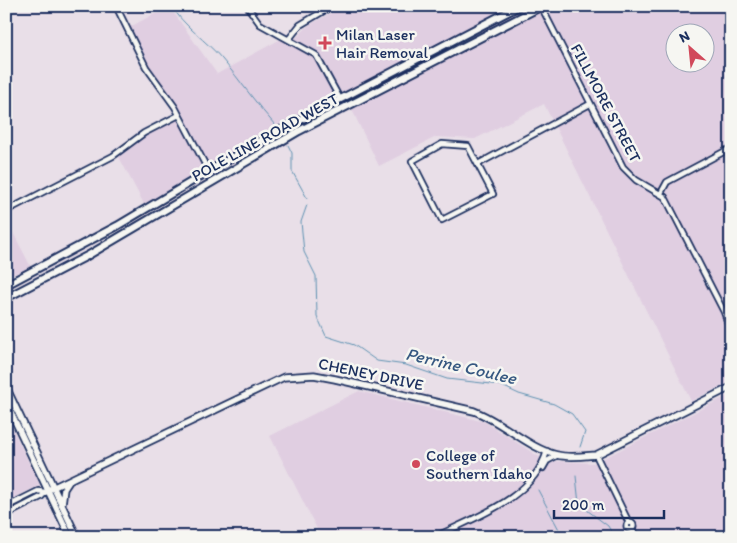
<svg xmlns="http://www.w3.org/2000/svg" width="737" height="543" viewBox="0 0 737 543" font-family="Itim,sans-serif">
  <rect width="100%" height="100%" fill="#e9dfe8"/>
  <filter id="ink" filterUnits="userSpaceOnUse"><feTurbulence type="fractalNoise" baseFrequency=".02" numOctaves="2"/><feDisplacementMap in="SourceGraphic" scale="10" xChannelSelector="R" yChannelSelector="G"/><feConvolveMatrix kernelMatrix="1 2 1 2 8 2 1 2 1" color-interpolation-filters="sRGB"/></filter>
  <g filter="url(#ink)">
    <path fill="#e0cee1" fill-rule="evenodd" d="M169,6L217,74L279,40L297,37L309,25L344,6H731V381L691,401L544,104L475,139L436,137L379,166L344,93L250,141L144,204L119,157L142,137L182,112L147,62L130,27ZM674,32H704V62H674Z
      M6,219L31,267L6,277Z
      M359,391L485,422L550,464L556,461L594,463L731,394V537H321L270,436Z
      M6,416L40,485L6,502Z"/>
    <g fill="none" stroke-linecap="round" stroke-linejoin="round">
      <path stroke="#5d91b1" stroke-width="1" d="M172,6C181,24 208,42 222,59C240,80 256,104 275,125
        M288,145L292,153V171L307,198
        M307,205L301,222L304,252L316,276L317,316L326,336L354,345L377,361L406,365L447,379L500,385L519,394L554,404L572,414L585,432L580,447
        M576,476L579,504L608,526L614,537
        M538,490L563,537"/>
      <defs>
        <path id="minor" d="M116,6L146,67L175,107L208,170
          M247,6L260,24L316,55L340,99
          M541,6L623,167L636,180L665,197L724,312L731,332
          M289,39L300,25L332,6
          M442,144L468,146L493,194L442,220L412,161Z
          M478,164L590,104
          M661,193L667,182L731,148
          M6,211L113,156L144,133L179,115
          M596,455L629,523
          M543,468L547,461L558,455
          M6,507L38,491L45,492
          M6,515L41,497L48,490
          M626.5 526a3.5 3.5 0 1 1 7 0a3.5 3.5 0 1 1-7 0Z
          M632,529L636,537
          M435,537C475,517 533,499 547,451"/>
        <path id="major" d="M6,387L77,537
          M6,402L70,537
          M48,490L284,377L314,375L335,379L474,411C503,422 528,448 557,455C569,458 583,456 596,455L731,387
          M62,504L64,489L70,480"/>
        <path id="highway" d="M6,285L117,226L258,142L519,6
          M6,298L87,256L299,131L542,6"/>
      </defs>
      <use href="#minor" stroke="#1b2f5e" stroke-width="8"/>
      <use href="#major" stroke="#1b2f5e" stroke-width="9"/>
      <use href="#highway" stroke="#1b2f5e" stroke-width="10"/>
      <use href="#minor" stroke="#f6f6f2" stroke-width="4.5"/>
      <use href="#major" stroke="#f6f6f2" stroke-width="5.5"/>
      <use href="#highway" stroke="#f6f6f2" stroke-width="6"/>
    </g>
  </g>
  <g fill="#d1495b" stroke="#f6f6f2" stroke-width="2">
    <path d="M322.5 35.5h5v5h5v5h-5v5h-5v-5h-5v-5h5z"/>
    <circle cx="416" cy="464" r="5"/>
  </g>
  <g text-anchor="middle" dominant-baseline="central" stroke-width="5" stroke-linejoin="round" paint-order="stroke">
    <g font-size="16" fill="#1b2f5e" stroke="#f6f6f2" text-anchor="start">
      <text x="336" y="34">Milan Laser<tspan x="336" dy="18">Hair Removal</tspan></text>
      <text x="426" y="455">College of<tspan x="426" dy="18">Southern Idaho</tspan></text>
    </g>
    <g font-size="16" fill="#1b2f5e" stroke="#f6f6f2">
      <text transform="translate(606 103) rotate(62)">FILLMORE STREET</text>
      <text transform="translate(265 137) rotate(-29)">POLE LINE ROAD WEST</text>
      <text transform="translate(371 374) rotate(12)">CHENEY DRIVE</text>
    </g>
    <g font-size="18" font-style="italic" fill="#365881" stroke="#f6f6f2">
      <text transform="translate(461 366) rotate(13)">Perrine Coulee</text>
    </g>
  </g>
  <rect width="737" height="543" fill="none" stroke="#f6f6f2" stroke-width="25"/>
  <rect x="12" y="12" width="712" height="518" fill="none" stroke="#1b2f5e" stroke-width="2" filter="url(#ink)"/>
  <g transform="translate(690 48) rotate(333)"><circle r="24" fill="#f6f6f2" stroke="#9ea6b7"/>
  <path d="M0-4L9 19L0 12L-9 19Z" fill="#d1495b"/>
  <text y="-8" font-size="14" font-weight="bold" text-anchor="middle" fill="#1b2f5e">N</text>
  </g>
  <path d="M554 510v8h110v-8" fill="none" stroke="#1b2f5e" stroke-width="2.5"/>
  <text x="562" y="510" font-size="15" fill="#1b2f5e" stroke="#f6f6f2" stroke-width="4" paint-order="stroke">200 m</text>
</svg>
